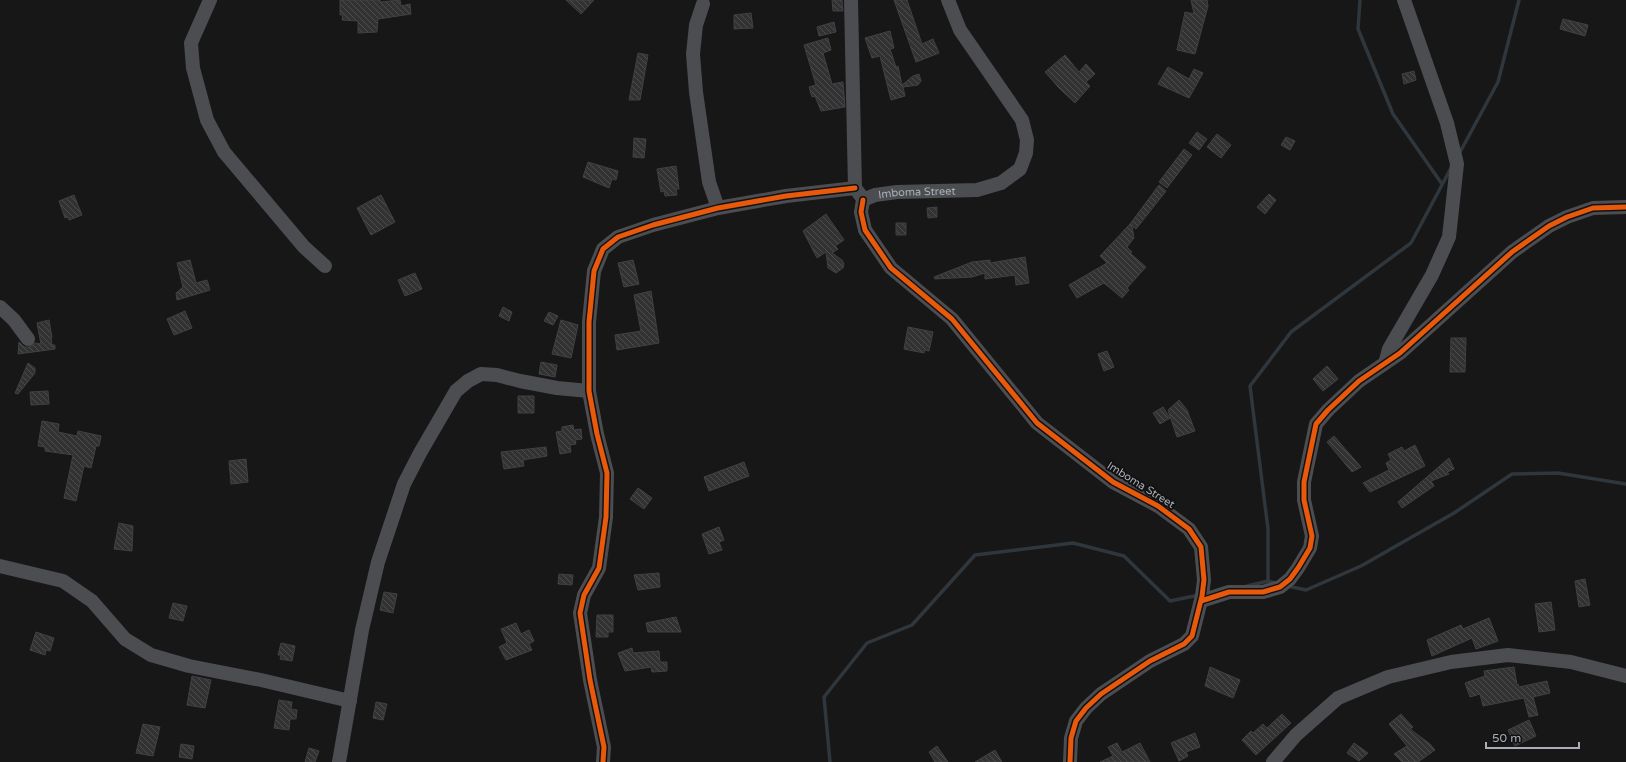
<svg xmlns="http://www.w3.org/2000/svg" width="1626" height="762" viewBox="0 0 1626 762" font-family="'Varela Round',sans-serif">
  <defs>
    <pattern id="building-back-hatch" width="6" height="6" patternUnits="userSpaceOnUse"><rect width="6" height="6" fill="#323233"/><path d="M-1 5l2 2M0 0l6 6M5-1l2 2" fill="none" stroke="#4d4d4e"/></pattern>
  </defs>
  <rect width="100%" height="100%" fill="#171718"/>
  <g fill="none" stroke-linecap="round" stroke-linejoin="round">
    <path stroke="#2f363c" stroke-width="3.5" d="M1360,0L1358,29L1393,114L1442,184
      M1459,154L1498,82L1519,0
      M1268,581V529L1250,386L1291,332L1411,243L1451,168
      M1247,586L1268,581L1276,583
      M1288,586L1306,590L1361,566L1454,513L1512,474L1558,473L1626,484
      M830,762L824,697L867,643L912,625L975,555L1073,543L1124,556L1170,601L1199,595"/>
  </g>
  <path fill="url(#building-back-hatch)" stroke="#404144" d="M340,0H380V2L400,0L401,6L410,4L411,14L378,19L377,32L358,33V21L342,20L343,15H340Z
    M566,0H594L581,14Z
    M832,0H842L843,11H833Z
    M894,0H907L922,44L933,39L939,53L916,62Z
    M1191,0H1207L1208,6L1195,54L1177,50L1185,12L1194,14Z
    M751,13L753,28L734,29V15Z
    M1563,19L1588,25L1585,36L1560,29Z
    M834,22L836,32L819,36L817,27Z
    M890,31L894,48L890,49L896,67L898,66L902,85L913,76L919,74L921,81L918,85L903,87L905,96L891,100L880,56L872,58L865,38Z
    M828,38L831,50L823,53L832,84L843,82L845,107L821,111L815,96L812,97L809,87L816,85L804,45Z
    M638,53L648,55L640,100H629Z
    M1065,55L1079,72L1086,64L1095,74L1086,82L1090,86L1075,103L1059,88L1045,72Z
    M1168,67L1189,79L1194,69L1203,73L1189,98L1158,84Z
    M1414,71L1416,80L1404,84L1402,74Z
    M1197,132L1207,139L1199,150L1189,143Z
    M1217,134L1231,145L1221,158L1207,147Z
    M1286,137L1295,141L1290,150L1281,145Z
    M634,138L646,139L644,158L633,157Z
    M1184,149L1192,155L1167,188L1159,182Z
    M588,162L618,171L616,180L612,179L609,188L583,177Z
    M676,166L679,189H676L677,195L665,196L664,191L661,192L657,169Z
    M1159,185L1166,191L1136,229L1132,226L1134,238L1127,247L1132,252L1130,253L1146,267L1127,288L1129,290L1122,298L1104,283L1077,298L1069,285L1107,263L1100,256L1130,224Z
    M1269,194L1276,200L1265,214L1257,207Z
    M74,195L82,215L69,220L68,217L65,218L59,201Z
    M381,195L395,222L371,235L357,208Z
    M937,207V217L928,218L927,208Z
    M826,214L844,240L835,246L838,249L832,253L842,260L844,264L843,268L836,273L828,268L826,252L817,258L803,231Z
    M896,223H906V235H896Z
    M1025,257L1029,283L1016,285L1015,275L985,279V273L972,277L935,279L934,277L972,262L990,260V263Z
    M190,260L196,283L207,280L210,290L177,300L176,293L183,287L177,263Z
    M633,260L639,284L624,287L618,263Z
    M415,273L422,289L405,296L398,280Z
    M651,291L659,343L617,350L615,335L641,331L634,295Z
    M503,307L512,312L509,321L499,316Z
    M185,311L192,328L174,335L167,319Z
    M549,312L558,316L553,325L544,321Z
    M49,320L52,338H51L52,345H55V349L18,354L19,342L24,347H29L35,343L41,344L37,323Z
    M561,320L578,325L571,358L552,354Z
    M908,327L933,332L929,351L925,350L924,353L904,349Z
    M1451,338H1466L1465,372H1450Z
    M1107,351L1114,367L1104,371L1098,354Z
    M541,362L557,365L555,377L539,374Z
    M28,363L35,368V373L18,394L15,393Z
    M1327,366L1338,379L1323,391L1313,379Z
    M48,391L49,404L31,405L30,392Z
    M518,396H534V413H518Z
    M1179,400L1187,410L1195,431L1177,437L1168,410Z
    M1163,407L1170,418L1160,424L1153,413Z
    M42,421L59,424L58,432L77,436L78,431L101,436L99,446H96L91,468L84,466L76,501L64,498L73,455L45,451V447L38,446Z
    M573,425L574,430L581,429L582,439L575,440L576,444L570,445L571,452L560,454L556,432L562,431V427Z
    M1334,436L1361,467L1352,472L1327,442Z
    M1415,445L1425,466L1370,492L1363,483L1389,470L1386,463L1391,460L1388,454L1402,447L1404,451Z
    M546,447L547,456L523,460L524,466L504,469L501,452Z
    M1449,458L1454,469L1447,472L1449,474L1431,481L1434,486L1402,508L1398,502Z
    M246,459L248,482L231,484L229,461Z
    M744,462L749,476L709,491L704,477Z
    M638,488L652,498L644,509L630,499Z
    M119,523L133,526L132,551L114,549Z
    M719,527L724,540L719,542L722,550L709,554L702,534Z
    M659,573L660,587L638,590L634,575Z
    M559,574L573,575L572,585L558,584Z
    M1585,579L1590,605L1579,607L1575,581Z
    M384,592L397,594L393,613L380,610Z
    M1551,602L1555,630L1539,632L1535,604Z
    M173,603L187,606L183,621L169,618Z
    M597,615H613V632H608V637H596Z
    M676,617L681,632H648L646,623Z
    M1489,618L1498,641L1476,649L1472,638L1432,656L1427,640L1461,625L1463,629Z
    M516,623L521,634L529,630L534,641L529,644L532,650L506,660L499,647L507,643L501,629Z
    M36,632L54,638L50,651L46,650L45,655L30,650Z
    M281,643L295,646L292,661L280,659L281,655H278Z
    M632,648L633,653L659,651L660,662H667V671L652,672L651,667L625,671L618,653Z
    M1210,667L1240,680L1233,698L1205,686Z
    M1514,667L1517,685L1518,684L1519,687L1547,681L1550,693L1533,697L1538,715L1529,717L1524,698L1483,706L1480,694L1470,697L1465,683L1485,676L1484,671Z
    M192,676L211,680L205,708L187,705Z
    M279,700L292,702L291,709L297,710L296,719H290L289,730L274,728Z
    M376,702L387,704L383,720L373,718Z
    M1282,714L1291,723L1256,755L1242,740L1251,731L1253,733L1263,724L1267,728Z
    M1401,714L1413,727L1410,729L1430,744L1435,750L1418,762H1402L1394,754L1407,746L1389,724Z
    M1529,720L1536,736L1515,746L1508,730Z
    M143,724L160,727L153,756L136,753Z
    M1195,733L1200,747L1186,752L1188,756L1179,761L1171,743Z
    M1117,743L1122,752L1140,743L1150,762H1100L1113,756L1108,747Z
    M1354,743L1368,753L1359,761L1347,753Z
    M181,744L194,746L192,759L179,757Z
    M937,746L948,762H935L929,752Z
    M309,748L319,751L315,762H305Z
    M995,750L1002,762H975Z"/>
  <g fill="none" stroke-linecap="round" stroke-linejoin="round">
    <g stroke="#4c4d50" stroke-width="14">
      <path d="M210,0L191,43L193,68L207,120L224,152L304,247L325,266"/>
      <path d="M851,0L855,188L861,196"/>
      <path d="M703,4L696,25L693,54L696,92L709,182L718,208"/>
      <path d="M863,200L861,212L865,230L891,268L952,319L1037,423L1113,482L1158,506L1189,529L1201,547L1204,580L1202,596L1192,636L1184,644L1150,661L1101,694L1086,708L1076,721L1071,738L1070,762"/>
      <path id="s1" d="M863,200L875,195L897,192L977,190L1001,183L1020,169L1026,153L1027,140L1022,120L960,30L948,0"/>
      <path d="M0,307L14,320L28,339"/>
      <path d="M1386,360L1389,349L1432,275L1449,237L1457,164L1447,123L1404,0"/>
      <path d="M0,566L63,581L92,601L125,639L151,655L189,666L261,680L350,701"/>
      <path d="M1201,601L1229,592H1263L1280,587L1290,579L1298,568L1310,548L1312,536L1304,500V482L1316,424L1328,410L1359,381L1400,353L1512,252L1549,226L1567,217L1593,208L1626,207"/>
      <path d="M339,762L362,630L378,562L404,484L420,453L456,391L468,381L481,374L497,375L520,381L557,388L589,391"/>
      <path d="M603,762L604,747L590,680L580,613L584,595L599,568L606,517L607,473L597,434L589,391V322L594,271L603,249L618,237L653,225L718,208L786,196L855,188"/>
      <path d="M1273,762L1296,735L1338,698L1388,677L1451,662L1508,655L1571,662L1626,676"/>
    </g>
    <defs>
      <path id="cycleway" d="M863,200L861,212L865,230L891,268L952,319L1037,423L1113,482L1158,506L1189,529L1201,547L1204,580L1202,596L1192,636L1184,644L1150,661L1101,694L1086,708L1076,721L1071,738L1070,762
        M1201,601L1229,592H1263L1280,587L1290,579L1298,568L1310,548L1312,536L1304,500V482L1316,424L1328,410L1359,381L1400,353L1512,252L1549,226L1567,217L1593,208L1626,207
        M603,762L604,747L590,680L580,613L584,595L599,568L606,517L607,473L597,434L589,391V322L594,271L603,249L618,237L653,225L718,208L786,196L855,188"/>
    </defs>
    <use href="#cycleway" stroke="#121213" stroke-width="8"/>
    <use href="#cycleway" stroke="#e8590c" stroke-width="5"/>
  </g>
  <g text-anchor="middle" dominant-baseline="central" stroke-width="4" stroke-linejoin="round" paint-order="stroke">
    <g font-size="11" fill="#aaaeb7" stroke="#121213">
      <text stroke="none"><textPath href="#s1" startOffset="55">Imboma Street</textPath></text>
      <text transform="translate(1141 485) rotate(32)">Imboma Street</text>
    </g>
  </g>
  <path d="M1486 742v6h93v-6" fill="none" stroke="#aaaeb7" stroke-width="2"/>
  <text x="1492" y="742" font-size="12" fill="#aaaeb7" stroke="#121213" stroke-width="3" paint-order="stroke">50 m</text>
</svg>
